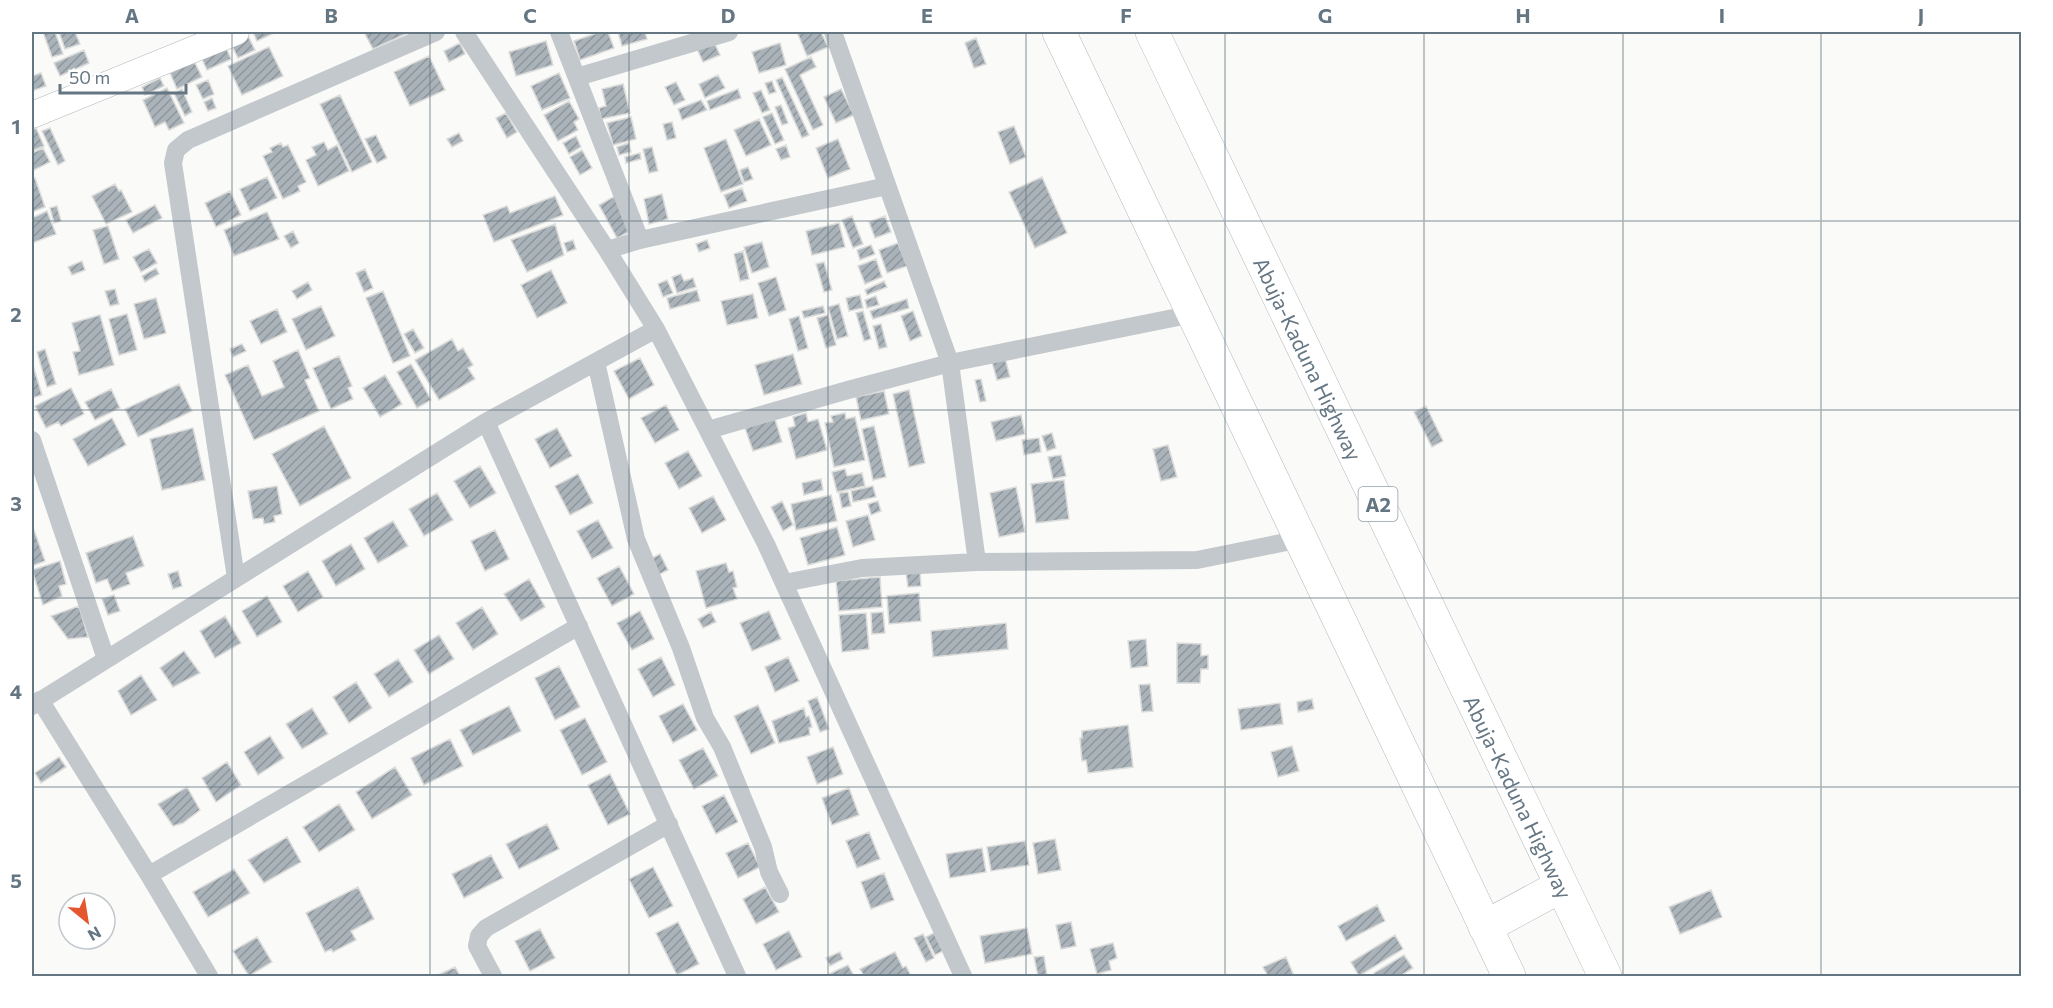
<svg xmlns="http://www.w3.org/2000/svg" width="2053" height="1008" viewBox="0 0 2053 1008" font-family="Commissioner,sans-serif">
  <defs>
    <pattern id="building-hatch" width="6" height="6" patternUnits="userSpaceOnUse" patternTransform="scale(1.5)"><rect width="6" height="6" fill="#aab3b9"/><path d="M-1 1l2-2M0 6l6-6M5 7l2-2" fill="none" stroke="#8e969c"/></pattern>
  </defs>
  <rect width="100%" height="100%" fill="#fafaf8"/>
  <path fill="url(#building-hatch)" stroke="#dcdcda" stroke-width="1.5" d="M43,32H55L63,54L52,57Z
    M59,32H75L80,44L65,49Z
    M253,32H271L272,34L257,41Z
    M364,32H410L373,49Z
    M600,32H608L614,48L580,60L574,41Z
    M618,32H645L647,39L622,46Z
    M797,32H821L828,47L807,56Z
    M247,34L255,50L238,58L230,42Z
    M976,38L986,64L974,68L965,43Z
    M546,41L553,65L516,76L509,52Z
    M714,42L720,55L703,62L697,49Z
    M460,43L465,54L449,62L444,51Z
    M780,43L786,65L759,73L752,52Z
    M225,45L231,59L207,70L201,57Z
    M269,47L283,76L242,95L228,66Z
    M84,50L89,63L60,76L54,63Z
    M429,56L445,90L410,106L394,72Z
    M811,57L816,67L800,75L823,125L813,130L785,69Z
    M194,61L202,77L177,89L170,73Z
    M41,73L46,86L32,91V76Z
    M559,73L570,98L542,110L531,86Z
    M718,75L725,88L705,98L699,84Z
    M782,77L809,135L802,138L776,80Z
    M160,78L164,86L145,95L142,87Z
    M208,80L214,94L203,99L196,85Z
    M772,81L776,92L769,94L765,83Z
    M676,82L685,100L674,105L665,87Z
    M623,84L630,113L601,119L599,108L606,106L602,89Z
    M167,88L184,123L169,130L165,122L155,127L143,100Z
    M182,89L192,112L185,116L174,93Z
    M738,89L741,98L710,110L707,101Z
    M841,89L854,115L836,123L824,97Z
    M761,90L770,110L762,113L753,93Z
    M340,95L372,162L352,172L320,104Z
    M212,98L216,108L208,111L204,102Z
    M701,100L707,110L682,120L678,109Z
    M569,101L579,119L574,122L578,130L558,141L544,115Z
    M781,105L788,123L782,125L775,107Z
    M506,113L517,132L507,138L496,118Z
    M772,113L784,140L775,144L763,117Z
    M631,117L636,139L613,145L607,123Z
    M759,119L771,145L746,156L734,130Z
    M672,122L676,138L667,140L663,124Z
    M1014,126L1026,157L1010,164L998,132Z
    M36,128L44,146L32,151V130Z
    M50,128L65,161L58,165L42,131Z
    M459,133L463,141L452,147L447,139Z
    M376,135L387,158L377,163L365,139Z
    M576,136L581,147L569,154L563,143Z
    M726,139L743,184L721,192L704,148Z
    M838,139L850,169L828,178L816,148Z
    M324,142L328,150L337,145L349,171L318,186L306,160L316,155L312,147Z
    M281,143L283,147L288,145L306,182L298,186L300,191L283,199L263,156L272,152L270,148Z
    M629,143L631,152L619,155L617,147Z
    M786,145L790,157L781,160L776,149Z
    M652,147L658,171L649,173L643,149Z
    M43,148L50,162L32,171V153Z
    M582,150L592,168L580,175L570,157Z
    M640,153L641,159L626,163L625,157Z
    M748,167L753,179L744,182L740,170Z
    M267,177L277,198L250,211L240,189Z
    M1042,177L1067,233L1035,248L1009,192Z
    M35,178L45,207L32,212V179Z
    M115,184L119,191L121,190L132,212L106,224L92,196Z
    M742,188L747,201L729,208L724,195Z
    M230,191L241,215L216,227L205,203Z
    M662,194L668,219L649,224L644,199Z
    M555,196L563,215L494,242L483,215L507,206L510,213Z
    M615,196L631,231L617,238L599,205Z
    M155,205L162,218L133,233L126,220Z
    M57,206L61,221L54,223L50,208Z
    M47,211L56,234L32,243V218Z
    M267,212L279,239L234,256L224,230Z
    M852,216L863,244L853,248L842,220Z
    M885,216L891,232L875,238L869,222Z
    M839,223L845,247L812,255L806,231Z
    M555,224L564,255L527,272L511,240Z
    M108,226L119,259L104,264L93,230Z
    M293,231L299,243L291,248L284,236Z
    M573,240L576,249L567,252L564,243Z
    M707,240L710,248L699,252L696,244Z
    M762,242L769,267L752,273L744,247Z
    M898,243L907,266L887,273L879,250Z
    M871,245L875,254L860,260L857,250Z
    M149,249L157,263L141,272L133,257Z
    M743,251L749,279L740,281L734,254Z
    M876,259L882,277L865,284L858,266Z
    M82,261L85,270L72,275L68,267Z
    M824,262L832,290L824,292L816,264Z
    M156,268L159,274L145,282L142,276Z
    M365,269L373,288L364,292L356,273Z
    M551,270L567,303L537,318L521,285Z
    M681,274L684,281L693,278L696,287L677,293L672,277Z
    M776,277L786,310L769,316L758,283Z
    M667,280L673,293L663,297L658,284Z
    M884,281L887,287L867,295L865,290Z
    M308,282L312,290L297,299L292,291Z
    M115,289L119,304L110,306L105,291Z
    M697,290L700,301L670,309L667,298Z
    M383,291L410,356L393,363L366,298Z
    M753,294L758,318L727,325L721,301Z
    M860,295L863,308L849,311L846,298Z
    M876,296L879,305L867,308L865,300Z
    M156,298L166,333L144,339L134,304Z
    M907,299L909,308L873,319L870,311Z
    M839,304L848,336L837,339L828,307Z
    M321,306L335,336L306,350L292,319Z
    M823,306L825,313L804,318L802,311Z
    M277,309L287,332L261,344L250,321Z
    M863,311L871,339L864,341L856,313Z
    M913,311L922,336L910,341L901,316Z
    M127,314L137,350L119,355L109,319Z
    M100,315L114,365L79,375L73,352L80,351L72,323Z
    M828,315L836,345L826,348L817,318Z
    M799,316L808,348L798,351L789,319Z
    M881,324L887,347L879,349L873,326Z
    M413,329L424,348L415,353L404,334Z
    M452,339L458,351L463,348L473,365L468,368L475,379L439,400L415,360Z
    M242,344L246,351L233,357L230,349Z
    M45,349L56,384L47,387L37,352Z
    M298,350L310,378L305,380L319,411L254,440L225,375L248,365L262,396L284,387L273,361Z
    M793,354L802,384L764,395L755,365Z
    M339,356L352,386L348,388L353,399L331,409L313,368Z
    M640,358L654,385L629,399L614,371Z
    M1005,358L1010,377L997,380L992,362Z
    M32,362L42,395L32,398Z
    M411,364L431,400L417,408L397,372Z
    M385,375L402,404L380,417L363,388Z
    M981,379L986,401L980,402L975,380Z
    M179,384L192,411L138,437L125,409Z
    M71,388L84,414L61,426L58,422L46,428L35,406Z
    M111,389L120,408L95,420L85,402Z
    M909,390L925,463L909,467L893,394Z
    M884,391L889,414L861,420L856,397Z
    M666,405L679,430L655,443L641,418Z
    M1426,406L1443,441L1432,447L1414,412Z
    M806,413L808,422L818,419L827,450L796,459L788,428L795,426L793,417Z
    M845,413L846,419L855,417L865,460L834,467L825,423L833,422L831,416Z
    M1021,415L1025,434L996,441L991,422Z
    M112,418L126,445L88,466L73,439Z
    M775,419L782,442L753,451L745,428Z
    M324,426L351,478L300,506L272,454Z
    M874,426L886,477L873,480L862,429Z
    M193,428L205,480L162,490L150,439Z
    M557,428L572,456L550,468L535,439Z
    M1052,433L1056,448L1047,451L1042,436Z
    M1039,438L1041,452L1024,455L1022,440Z
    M1168,445L1177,477L1161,481L1153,449Z
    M688,451L702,476L679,489L665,463Z
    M1061,455L1066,476L1053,479L1048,457Z
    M480,466L496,493L470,508L454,481Z
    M845,469L847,476L862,473L865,486L837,492L832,472Z
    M578,474L593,503L570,515L555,486Z
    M821,479L823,490L804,495L802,483Z
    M1064,480L1069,519L1036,523L1031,484Z
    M277,486L282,514L274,516L275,522L264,524L263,518L253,519L248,491Z
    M873,486L876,497L853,502L851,491Z
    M1016,487L1025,532L999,537L990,493Z
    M848,492L851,506L842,508L839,493Z
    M437,493L453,520L424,536L409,509Z
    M831,495L837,521L796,530L791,504Z
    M713,496L726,520L702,533L689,508Z
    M782,501L793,525L783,531L771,507Z
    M878,501L881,511L871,515L868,504Z
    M868,515L875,540L853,547L846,521Z
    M598,520L613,548L592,559L577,531Z
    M393,521L408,546L378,563L364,538Z
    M837,527L845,555L808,565L800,538Z
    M34,530L45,561L32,566V531Z
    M495,530L509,559L485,571L471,541Z
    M133,536L144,566L126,573L130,584L112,591L107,579L96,583L86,553Z
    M351,544L365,569L336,586L322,561Z
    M660,554L668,570L658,575L650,559Z
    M60,561L66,584L59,586L62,596L43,605L32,570Z
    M726,563L729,572L733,571L737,587L733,588L737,599L706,608L696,571Z
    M619,566L634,594L612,606L597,578Z
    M178,571L182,586L173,589L168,574Z
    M308,571L323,597L298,612L283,586Z
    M920,572L921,586L908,587L906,573Z
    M880,577L882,607L839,611L836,581Z
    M529,579L545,607L521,621L504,594Z
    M919,593L921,621L889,624L887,596Z
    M114,595L120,611L108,615L102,599Z
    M267,596L282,622L257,637L242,611Z
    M79,606L88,637L68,639L51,616Z
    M482,607L498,634L473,650L456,623Z
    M640,611L654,639L632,650L617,623Z
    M769,611L781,639L752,651L740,623Z
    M711,612L716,622L703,628L698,619Z
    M883,612L885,633L872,634L871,613Z
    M866,613L869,649L842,652L839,615Z
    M225,616L241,643L215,658L200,631Z
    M1006,623L1008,649L933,657L931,631Z
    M439,635L454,659L429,674L414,650Z
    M1146,639L1148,666L1131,668L1128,641Z
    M1177,643L1201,644V656L1208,655V669H1201L1200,683H1177Z
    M184,651L200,673L173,687L160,668Z
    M661,657L675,685L653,697L638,669Z
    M788,657L799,681L775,692L765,667Z
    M398,659L413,682L389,697L374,674Z
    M559,666L580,707L555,720L535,678Z
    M141,675L157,700L131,715L118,691Z
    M356,682L372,708L349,723L333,697Z
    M1150,684L1153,711L1142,712L1139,685Z
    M817,697L829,729L820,732L808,701Z
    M1312,699L1314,709L1298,712L1297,702Z
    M1280,703L1283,724L1241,730L1238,709Z
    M683,704L697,730L673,743L659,716Z
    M758,705L775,743L751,754L734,716Z
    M509,706L521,731L473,755L460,730Z
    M312,708L328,734L302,749L286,724Z
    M804,708L806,717L809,716L812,727L809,728L810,735L779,743L772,721Z
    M585,718L607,762L582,775L560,730Z
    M1128,725L1133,767L1088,773L1086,760L1082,761L1080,738H1082V731Z
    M270,736L284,758L258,775L244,752Z
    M450,739L463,766L424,785L411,758Z
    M1292,746L1299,771L1278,777L1271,752Z
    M833,747L843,774L817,784L807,757Z
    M703,748L718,776L694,789L679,760Z
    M59,757L66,767L41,783L35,773Z
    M227,762L241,785L216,802L202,778Z
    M395,767L412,795L372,819L356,792Z
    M610,774L630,814L608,825L588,785Z
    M187,787L200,810L183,823L173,826L158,804Z
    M849,788L859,815L832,825L822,798Z
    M724,795L738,822L716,834L702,806Z
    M339,804L355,830L319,852L303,827Z
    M547,824L559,849L519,869L506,844Z
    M869,832L880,859L857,868L846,841Z
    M287,837L301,862L264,883L248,860Z
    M1055,839L1061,870L1038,874L1033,843Z
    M1025,841L1029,865L991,871L987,847Z
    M748,843L760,867L738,878L726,853Z
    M982,848L986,872L950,878L946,854Z
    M491,855L503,878L464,898L452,874Z
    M653,867L673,906L649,918L629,879Z
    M234,869L250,893L208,917L193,892Z
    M884,873L894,900L871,909L861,882Z
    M358,887L374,919L351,931L356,940L333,952L331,949L325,952L306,913Z
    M765,887L779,912L756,924L743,899Z
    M1711,890L1722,917L1680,934L1669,907Z
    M1377,905L1385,921L1346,941L1338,926Z
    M678,922L699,964L677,975L656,933Z
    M1071,922L1076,946L1061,949L1056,925Z
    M1027,928L1032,954L985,963L980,936Z
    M540,929L555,958L530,971L515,941Z
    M789,931L802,957L776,970L763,944Z
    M934,933L943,951L935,955L926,937Z
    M923,934L934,958L926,962L914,938Z
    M1395,935L1403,949L1359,976L1351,962Z
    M257,937L272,962L249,976L233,951Z
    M1113,943L1117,958L1109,961L1111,970L1097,974L1090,949Z
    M840,952L843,959L830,966L826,958Z
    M895,952L903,968L906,966L911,976H864L860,969Z
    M1404,955L1413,968L1400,976H1376L1374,973Z
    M1044,956L1047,976H1038L1034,957Z
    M1286,957L1294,976H1268L1263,967Z
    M848,965L854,976H825Z
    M455,967L460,976H436Z"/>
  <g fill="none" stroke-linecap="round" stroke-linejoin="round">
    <defs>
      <path id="secondary" d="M32,115L236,32"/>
      <g id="highway">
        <path d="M1059,32L1509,976"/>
        <path id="s1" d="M1152,32L1605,976"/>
        <path d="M1485,927L1561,886"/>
      </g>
    </defs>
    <use href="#secondary" stroke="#b3babf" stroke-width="27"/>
    <use href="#highway" stroke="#b4b9bd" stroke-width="34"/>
    <path stroke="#c3c8cc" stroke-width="18" d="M464,32L607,250L656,329L766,544L963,976
      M559,32L640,240
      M833,32L950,363L977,562
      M577,77L729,32
      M607,250L640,240L887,186
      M596,362L636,539L681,648L705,718L722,747L763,847L769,872L780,894
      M486,422L737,976
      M708,430L848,390L950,363L1193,314
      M32,440L106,659
      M236,578L173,163L176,150L188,140L436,32
      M784,583L862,568L977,562L1197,560L1301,539
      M40,700L149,875L209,976
      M32,706L486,422L656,329
      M149,875L579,626
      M493,976L477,946L479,936L486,928L669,824"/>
    <use href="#secondary" stroke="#fff" stroke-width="26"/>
    <use href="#highway" stroke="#fff" stroke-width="33"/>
  </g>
  <path fill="none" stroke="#657683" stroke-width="1.5" stroke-opacity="0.55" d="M232,32V976M430,32V976M629,32V976M828,32V976M1026,32V976M1225,32V976M1424,32V976M1623,32V976M1821,32V976M32,221H2022M32,410H2022M32,598H2022M32,787H2022"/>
  <g text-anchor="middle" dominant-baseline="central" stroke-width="6" stroke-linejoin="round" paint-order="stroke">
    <rect fill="#fff" stroke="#939fa8" stroke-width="1.5" x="1358.5" y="487" width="39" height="34" rx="4.5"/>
    <g font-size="20" font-weight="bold" fill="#657683">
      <text x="1378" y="504">A2</text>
    </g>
    <g font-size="21" fill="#657683" stroke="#fff">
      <text stroke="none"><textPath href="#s1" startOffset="362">Abuja-Kaduna Highway</textPath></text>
      <text stroke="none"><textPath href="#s1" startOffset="848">Abuja-Kaduna Highway</textPath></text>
    </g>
  </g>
  <rect width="2053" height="1008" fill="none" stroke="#ffffff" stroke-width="66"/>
  <g transform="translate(87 921) rotate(150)"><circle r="28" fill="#ffffff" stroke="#c1c8cd" stroke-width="1.5"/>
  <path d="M0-4.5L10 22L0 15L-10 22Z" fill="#e4572e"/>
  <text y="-9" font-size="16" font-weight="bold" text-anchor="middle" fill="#657683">N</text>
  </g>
  <path d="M60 84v9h126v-9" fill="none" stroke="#657683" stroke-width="3"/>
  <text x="69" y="84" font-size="18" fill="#657683" stroke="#ffffff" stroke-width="4.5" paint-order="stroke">50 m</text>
  <rect x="33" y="33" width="1987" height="942" fill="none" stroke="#657683" stroke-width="2"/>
  <g font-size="20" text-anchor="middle" font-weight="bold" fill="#657683">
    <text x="132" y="23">A</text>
    <text x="331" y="23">B</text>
    <text x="530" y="23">C</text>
    <text x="728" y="23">D</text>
    <text x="927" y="23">E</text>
    <text x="1126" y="23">F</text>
    <text x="1325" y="23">G</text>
    <text x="1523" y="23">H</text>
    <text x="1722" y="23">I</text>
    <text x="1921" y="23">J</text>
    <text x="16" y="134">1</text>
    <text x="16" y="322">2</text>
    <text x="16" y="511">3</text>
    <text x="16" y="699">4</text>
    <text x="16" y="888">5</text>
  </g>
</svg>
